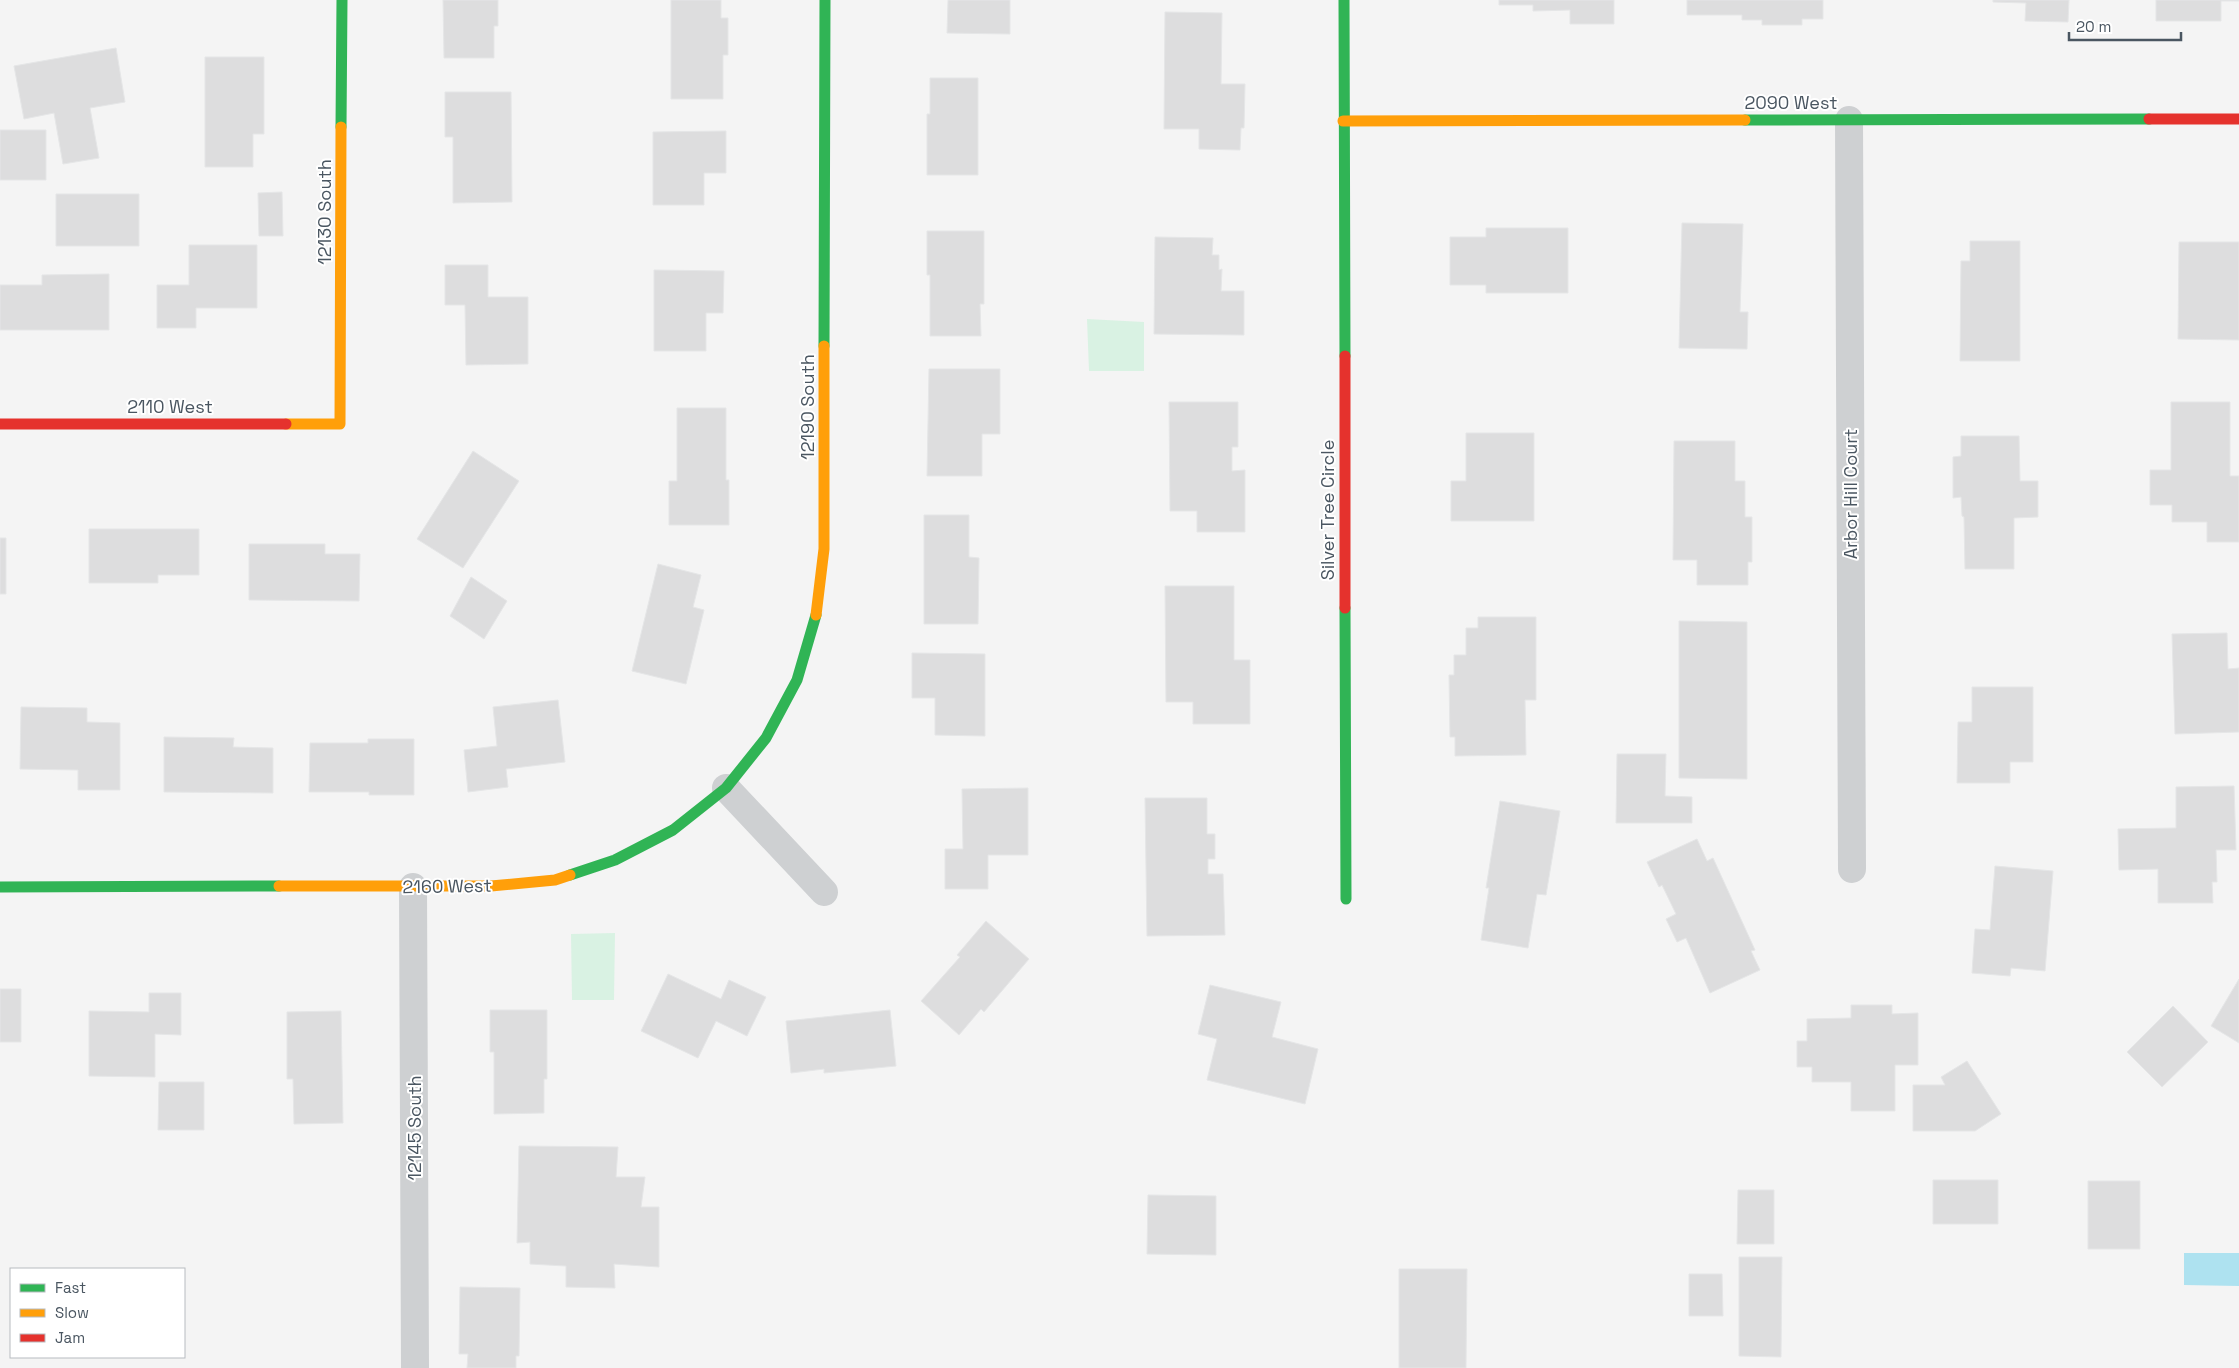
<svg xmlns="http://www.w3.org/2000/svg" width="2239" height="1368" viewBox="0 0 2239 1368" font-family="'Space Grotesk',sans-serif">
  <rect width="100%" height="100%" fill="#f4f4f4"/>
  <path fill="#d9f2e3" d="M1087,319L1144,322V371H1089Z
    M615,933L614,1000H572L571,934Z"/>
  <path fill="#aee2f0" d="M2184,1253H2239V1286L2184,1285Z"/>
  <path fill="#ddddde" stroke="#e5e6e7" d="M443,0H498V26H494V58H444Z
    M671,0H721V18H728V55H723V99H671Z
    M948,0H1010V34L947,33Z
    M1499,0H1614V24H1570V10L1533,11V5H1499Z
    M1687,0H1823V19H1802V25H1762V20H1742V15H1687Z
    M1993,0H2069L2068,22L2025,21L2026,3L1993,2Z
    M2156,0H2239V1H2221V21H2156Z
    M1165,12L1222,13L1221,84H1245L1244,128H1241L1240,150L1199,149V129H1164Z
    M116,48L125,102L90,108L99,158L63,164L54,113L24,119L14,66Z
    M205,57H264V134H253V167H205Z
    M930,78H978V175H927V114H930Z
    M445,92H511L512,202L453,203V137H445Z
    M0,130H46V180H0Z
    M726,131V173H704V205H653V132Z
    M282,192L283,236H259L258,193Z
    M56,194H139V246H56Z
    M1682,223L1743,224L1740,312H1748L1747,349L1679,348Z
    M1486,228H1568V293H1486V285H1450V237H1486Z
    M927,231H984V304H980L981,336H930V275H927Z
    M1155,237L1213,238L1212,255H1219V270L1222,269L1221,291H1244V335L1154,334Z
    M1970,241H2020V361H1960L1961,261H1970Z
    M2179,242H2239V340L2178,339Z
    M189,245H257V308H196V328H157V285H189Z
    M445,265H488V297H528V364L466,365L465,305H445Z
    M654,270L724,271L723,313H706V351H654Z
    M109,274V330H0V285H42V275Z
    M929,369H1000V434H982V476H927Z
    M1169,402H1238V447H1232V471L1245,470V532H1197V511H1170Z
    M2171,402H2230V476H2239V542H2207V522H2172V505H2150V470H2171Z
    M677,408H726V480H729V525H669V481H677Z
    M1466,433H1534V521H1451V481H1466Z
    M1961,436H2019L2020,481H2038V517L2014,518V569H1965L1964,517L1962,516L1961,497L1953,498V457L1961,456Z
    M1674,441H1735V481H1745V517H1752V562H1748V585H1697V560H1673Z
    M473,451L519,481L463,568L417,539Z
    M924,515H969V557L979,558L978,624H924Z
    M89,529H199V575H158V583H89Z
    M0,538H6V594H0Z
    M249,544H325V554H360L359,601L249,600Z
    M658,564L701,575L693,607L704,610L686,684L632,671Z
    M471,577L507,601L484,639L450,616Z
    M1165,586H1234V660H1250V724H1193V702H1166Z
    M1478,617H1536V700H1525L1526,755L1455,756V737H1450L1449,675H1454V655H1466V628H1478Z
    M1679,621L1747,622V779L1679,778Z
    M2227,633L2228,669L2239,668V732L2175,734L2172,634Z
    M912,653L985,654V736L935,735V698H912Z
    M1972,687H2033V762H2010V783H1957L1958,722H1972Z
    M558,700L565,762L506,769L508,787L468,792L464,750L497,746L493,707Z
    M21,707L87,708V722L120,723V790H78V770L20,769Z
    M164,737L234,738L233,747L273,748V793L164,792Z
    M368,739H414V795H369V792H309L310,743H368Z
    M1617,754H1666L1665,796L1692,797V823H1616Z
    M2234,786L2236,850H2216L2217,882H2212L2213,903H2158V869L2119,870L2118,829L2176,828V787Z
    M1028,788V855H988V889H945V849H963L962,789Z
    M1145,798H1207V834H1215V859H1208V874H1223L1225,935L1147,936Z
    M1500,801L1560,811L1546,895L1537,894L1528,948L1481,940L1489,888H1486Z
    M1697,839L1707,861L1713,858L1755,950L1751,951L1760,970L1710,993L1686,938L1677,942L1666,919L1676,914L1662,885L1659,887L1647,862Z
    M1995,866L2053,871L2045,971L2011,968L2010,976L1972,973L1975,929L1990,930Z
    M986,921L1029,959L984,1012L981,1009L959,1035L921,1001L960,957L957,955Z
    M668,974L721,999L729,980L766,997L747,1036L716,1021L698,1058L641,1031Z
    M2239,979V1043L2211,1026Z
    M1210,985L1281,1002L1272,1037L1318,1049L1305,1104L1207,1080L1217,1039L1198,1034Z
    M0,989H21V1042H0Z
    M149,993H181V1035L155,1034V1077L89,1076V1011L149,1012Z
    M1851,1005H1892V1014L1918,1013V1065H1895V1111H1851V1082H1812V1067H1797V1041H1807V1019L1851,1018Z
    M2173,1006L2208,1042L2162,1087L2127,1052Z
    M490,1010H547V1079H544V1113L494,1114V1052H490Z
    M890,1010L896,1066L824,1073V1069L791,1073L786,1021Z
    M341,1011L343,1123L294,1124L293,1079H287V1012Z
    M1967,1061L2001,1114L1975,1131H1913V1085H1945L1941,1077Z
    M159,1082H204V1130H158Z
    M519,1146L618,1147L616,1177H645L641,1207H659V1267L614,1264L615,1288L566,1287V1266L530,1264V1242L517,1243Z
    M1933,1180H1998V1224H1933Z
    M2088,1181H2140V1249H2088Z
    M1738,1190H1774V1244H1737Z
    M1148,1195L1216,1196V1255L1147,1254Z
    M1739,1257H1782L1781,1357L1739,1356Z
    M1399,1269H1467L1466,1368H1399Z
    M1689,1274H1722L1723,1316H1689Z
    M460,1287L520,1288L519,1356H516V1368H467L468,1354H459Z"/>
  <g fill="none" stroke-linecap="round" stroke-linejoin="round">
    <path stroke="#ced0d2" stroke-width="28" d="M1849,120L1852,869
      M726,788L824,892
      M413,887L415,1368"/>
    <path stroke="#30b455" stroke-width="11" d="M1344,0L1345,356
      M1745,120L2149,119
      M341,127L342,0
      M824,346L825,0
      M1345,608L1346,899
      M570,875L615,860L673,830L726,788L766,738L797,680L816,615
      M0,887L279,886"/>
    <path stroke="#ff9f0a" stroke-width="11" d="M1343,121L1745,120
      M286,424H340L341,127
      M816,615L824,549V346
      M279,886H491L555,880L570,875"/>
    <path stroke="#e5322d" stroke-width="11" d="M2149,119H2239
      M1345,356V608
      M0,424H286"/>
  </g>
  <g text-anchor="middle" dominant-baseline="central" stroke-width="4" stroke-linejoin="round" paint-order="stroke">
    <g font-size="18" fill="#4a5661" stroke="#fff">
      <text x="1791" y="102">2090 West</text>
      <text transform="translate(324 212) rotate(-90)">12130 South</text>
      <text x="170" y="406">2110 West</text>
      <text transform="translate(807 407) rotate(-90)">12190 South</text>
      <text transform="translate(1850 494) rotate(-90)">Arbor Hill Court</text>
      <text transform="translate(1327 510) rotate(-90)">Silver Tree Circle</text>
      <text transform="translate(447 886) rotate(-1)">2160 West</text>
      <text transform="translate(414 1128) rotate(-90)">12145 South</text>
    </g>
  </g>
  <rect x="10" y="1268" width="175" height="90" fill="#ffffff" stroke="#b7bbc0"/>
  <rect x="20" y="1284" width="25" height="8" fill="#30b455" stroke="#b7bbc0"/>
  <text x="55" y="1293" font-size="15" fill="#4a5661">Fast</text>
  <rect x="20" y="1309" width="25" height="8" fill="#ff9f0a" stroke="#b7bbc0"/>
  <text x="55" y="1318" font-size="15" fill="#4a5661">Slow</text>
  <rect x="20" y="1334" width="25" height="8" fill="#e5322d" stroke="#b7bbc0"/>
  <text x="55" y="1343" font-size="15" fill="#4a5661">Jam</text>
  <path d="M2069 32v8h112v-8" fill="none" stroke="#4a5661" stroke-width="2.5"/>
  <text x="2076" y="32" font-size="15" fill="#4a5661" stroke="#ffffff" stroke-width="4" paint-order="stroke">20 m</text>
</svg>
